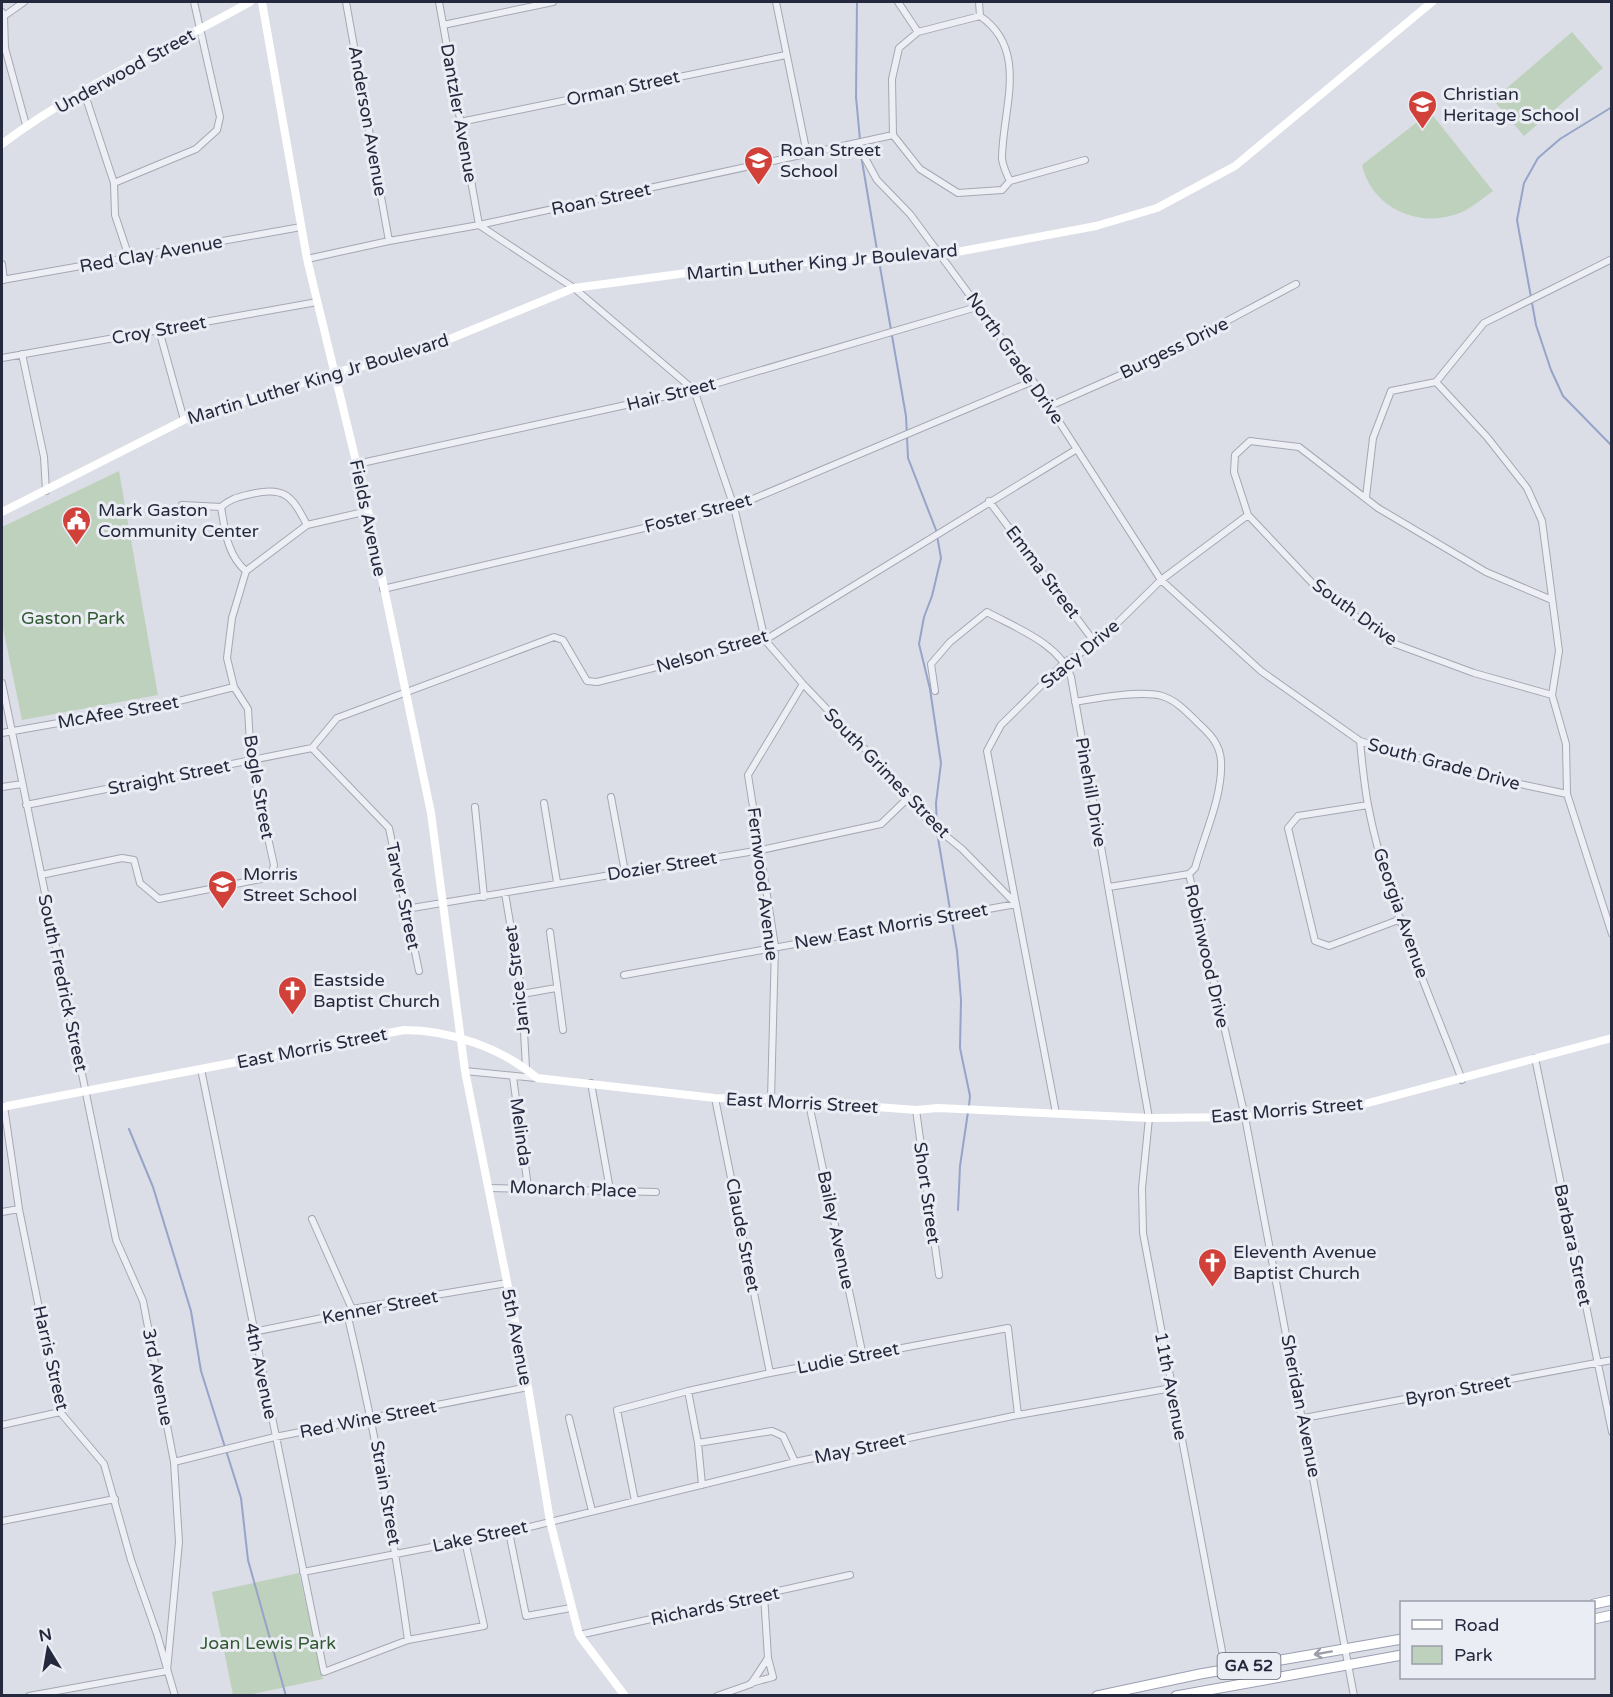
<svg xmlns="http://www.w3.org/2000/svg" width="1613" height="1697" viewBox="0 0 1613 1697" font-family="'Varela Round',sans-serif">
  <rect width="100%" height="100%" fill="#dbdee6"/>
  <path fill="#bed1bc" d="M1572,32L1603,68L1524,136L1493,100Z
    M1430,112L1493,191C1483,198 1473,207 1462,212C1421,230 1372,209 1362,165Z
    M119,471L158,695L22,720L2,623V527Z
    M299,1573L323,1679L248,1695H233L212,1592Z"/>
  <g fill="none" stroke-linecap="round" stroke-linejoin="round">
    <path stroke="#95a4c8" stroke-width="2" d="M857,2L856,97L860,140
      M1612,107L1560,139L1538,158L1524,183L1517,220L1536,325L1551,370L1563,396L1612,446
      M861,155L878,256
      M879,261L906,416L908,458L936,530L941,558L932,596L924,617L919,644L930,689L941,763L936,803L937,832L957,951L961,1000L960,1048L970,1096L969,1106
      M129,1129L153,1187L191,1311L201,1371L241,1498L248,1560L286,1696
      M958,1210L960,1166L968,1112"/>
    <defs>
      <path id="street" d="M346,2L389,241
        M439,2L479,225L574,288L694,390L734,507L765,640L803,684L882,767L929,822L962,849L1016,904L1056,1113
        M776,2L807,154
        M898,2L918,32
        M979,2L980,16
        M2,12L4,16L5,48L26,125
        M4,16L24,2
        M980,16C1030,50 1002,110 1002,159C1003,166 1007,175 1010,181L1002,190L958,193L920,169L893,135L892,79L899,48L918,32Z
        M443,25L553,2
        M84,92L114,183L196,149L217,130L220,117L194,2
        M460,122L786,55
        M858,145L877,180L910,214L1033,381L1161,580L1261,671L1360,741L1478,775L1567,794
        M1010,181L1085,160
        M114,183L115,215L129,257
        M307,259L389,241L479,225L893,135
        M2,264L4,280
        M2,280L301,227
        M159,330L184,420
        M22,354L44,457L46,491
        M2,358L317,302
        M1436,382L1484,323L1612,259
        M1050,406L1152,361L1296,284
        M357,464L694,390L980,306
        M1366,497L1373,438L1391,391L1436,382L1487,437L1527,488L1542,521L1559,651L1552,695L1566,744L1567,794L1612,934
        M989,501L1096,644
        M182,505L221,507
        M221,507C231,498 239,497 251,494C285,486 292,496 307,525
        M221,507C225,530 227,555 246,571
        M246,571L307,525L368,511
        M383,589L734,507L1033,381
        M1552,600L1486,572L1378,508L1299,447L1250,441L1235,455L1234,472L1248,515L1315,586L1390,642L1474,673L1552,695
        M2,683L116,1240L143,1301L174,1462L179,1542L167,1671L29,1696
        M935,691L931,664L950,642L987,612C1016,628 1060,644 1071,677L1149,1118L1142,1188L1143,1233L1222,1651
        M1075,702C1097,698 1141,690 1162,696C1176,700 1188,713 1198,723C1210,734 1220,744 1221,761C1223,796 1204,835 1195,868L1189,874L1245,1117L1354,1696
        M2,733L171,703L234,687
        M1360,741C1362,762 1364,784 1368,805C1386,899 1428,990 1462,1080
        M2,787L22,784
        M611,797L625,872
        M544,803L557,882
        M26,805L312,748
        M1368,805L1298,816L1288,828L1315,941L1329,946L1401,919
        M475,807L484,897
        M41,875L122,858L134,860L140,883L159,899L271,877L274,865L251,761L248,709L234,687L227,658L232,618L246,571
        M1109,887L1189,874
        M505,893L522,994L526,1068
        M406,909L761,850L881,824L908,798
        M550,932L563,1030
        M419,971L389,828L312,748L337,718L554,637L563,640L587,681L597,682L765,640L1077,449
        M624,975L1016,904L987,751L1001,725L1065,662L1096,644L1161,580L1248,515
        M522,994L556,988
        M1535,1058L1612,1432
        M201,1069L324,1672L408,1640L484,1626L465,1541
        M465,1071L536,1078
        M513,1077L528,1187
        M591,1083L610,1190
        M715,1098L770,1373
        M771,1099L775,946L748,775L803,684
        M809,1104L863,1356
        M4,1106L19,1209L60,1412L104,1464L131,1560L157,1634L175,1696
        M916,1110L939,1275
        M490,1188L656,1192
        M2,1212L19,1209
        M312,1219L352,1309
        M347,1313C373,1421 393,1530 408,1640
        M253,1332L347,1313L352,1309L507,1283
        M688,1391L698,1443L702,1485
        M569,1418L592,1511
        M1304,1418L1612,1360
        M2,1425L60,1412
        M698,1443L772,1431L783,1436L795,1462
        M174,1462L275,1437L528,1387
        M635,1501L617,1410L688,1391L770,1373L1008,1328L1018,1415
        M2,1521L115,1499
        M509,1532L526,1616L571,1608
        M303,1572L509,1532L795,1462L1018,1415L1172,1388
        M579,1635L850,1575
        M768,1658L773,1677
        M751,1683L773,1677
        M717,1696L751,1684L768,1658L764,1595"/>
      <path id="primary" d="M1594,1604L1612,1600
        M1594,1619L1612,1615
        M1097,1696L1200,1674L1402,1639
        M1176,1696L1402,1655"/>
    </defs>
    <use href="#street" stroke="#a4a8b3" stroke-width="8"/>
    <use href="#primary" stroke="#9a9fb2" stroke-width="11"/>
    <use href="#street" stroke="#eeeff5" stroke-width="6"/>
    <path stroke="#fff" stroke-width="8" d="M262,2L307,259L368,511L431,813L465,1071L528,1387L550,1521L579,1635L625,1696
      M2,144C77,87 168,48 250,2
      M2,512L184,420L334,373L418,352L574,288L747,265L941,255L1096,226L1157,208L1235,166L1432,2
      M2,1107L404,1030C450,1030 502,1048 537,1078L715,1098L771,1099L916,1110L938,1108L1149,1118L1245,1117L1353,1107L1612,1038"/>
    <use href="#primary" stroke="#fff" stroke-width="9"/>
  </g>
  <defs><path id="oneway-shaft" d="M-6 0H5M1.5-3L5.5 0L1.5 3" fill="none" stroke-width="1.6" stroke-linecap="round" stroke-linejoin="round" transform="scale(1.5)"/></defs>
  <use stroke="#9d9fa8" href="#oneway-shaft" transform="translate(1323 1653) rotate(170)"/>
  <defs>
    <symbol id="school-pin" viewBox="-11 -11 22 30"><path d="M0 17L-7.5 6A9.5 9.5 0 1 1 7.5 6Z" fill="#d2403a" stroke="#ebedf4"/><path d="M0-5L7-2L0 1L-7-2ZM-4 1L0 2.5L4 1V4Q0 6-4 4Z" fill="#fff"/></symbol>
    <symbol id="civic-pin" viewBox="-11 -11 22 30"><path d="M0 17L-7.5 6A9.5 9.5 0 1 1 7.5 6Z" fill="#d2403a" stroke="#ebedf4"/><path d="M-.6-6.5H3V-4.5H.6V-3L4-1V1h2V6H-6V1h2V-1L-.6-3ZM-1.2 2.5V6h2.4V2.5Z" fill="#fff"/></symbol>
    <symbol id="church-pin" viewBox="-11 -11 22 30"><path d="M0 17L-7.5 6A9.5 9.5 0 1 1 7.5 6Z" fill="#d2403a" stroke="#ebedf4"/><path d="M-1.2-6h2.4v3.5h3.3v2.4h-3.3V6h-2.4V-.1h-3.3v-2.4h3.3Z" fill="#fff"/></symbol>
  </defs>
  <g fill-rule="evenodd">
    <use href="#school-pin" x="1406" y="88" width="33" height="45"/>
    <use href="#school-pin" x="742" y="144" width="33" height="45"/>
    <use href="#civic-pin" x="60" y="504" width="33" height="45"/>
    <use href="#school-pin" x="206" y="868" width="33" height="45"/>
    <use href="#church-pin" x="276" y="974" width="33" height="45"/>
    <use href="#church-pin" x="1196" y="1246" width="33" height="45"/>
  </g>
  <g text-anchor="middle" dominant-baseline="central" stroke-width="6" stroke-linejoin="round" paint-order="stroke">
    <rect fill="#ebedf4" stroke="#606474" stroke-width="1.5" x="1217.5" y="1653" width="63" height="26" rx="4.5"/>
    <g font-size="16" font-weight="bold" fill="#25293d">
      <text x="1249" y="1666">GA 52</text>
    </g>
    <g font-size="18" fill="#25293d" stroke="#ebedf4">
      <text transform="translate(125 71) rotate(-29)">Underwood Street</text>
      <text transform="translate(623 88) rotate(-12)">Orman Street</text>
      <text transform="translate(459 113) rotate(80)">Dantzler Avenue</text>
      <text transform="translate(368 121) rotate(80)">Anderson Avenue</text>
      <text transform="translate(601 199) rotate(-12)">Roan Street</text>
      <text transform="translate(151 254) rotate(-10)">Red Clay Avenue</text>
      <text transform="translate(822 262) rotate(-5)">Martin Luther King Jr Boulevard</text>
      <text transform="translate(159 330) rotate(-10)">Croy Street</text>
      <text transform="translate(1174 348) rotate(-26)">Burgess Drive</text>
      <text transform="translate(1015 358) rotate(55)">North Grade Drive</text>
      <text transform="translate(318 379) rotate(-17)">Martin Luther King Jr Boulevard</text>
      <text transform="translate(671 394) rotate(-14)">Hair Street</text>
      <text transform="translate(698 513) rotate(-15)">Foster Street</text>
      <text transform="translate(368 518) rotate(78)">Fields Avenue</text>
      <text transform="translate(1043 572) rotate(53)">Emma Street</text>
      <text transform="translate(1355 612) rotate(36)">South Drive</text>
      <text transform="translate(712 651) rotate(-16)">Nelson Street</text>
      <text transform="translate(1080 654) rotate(-40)">Stacy Drive</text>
      <text transform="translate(118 712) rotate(-10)">McAfee Street</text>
      <text transform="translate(1444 764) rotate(15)">South Grade Drive</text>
      <text transform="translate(887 773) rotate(46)">South Grimes Street</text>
      <text transform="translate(169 777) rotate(-11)">Straight Street</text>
      <text transform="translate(259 787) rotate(80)">Bogle Street</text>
      <text transform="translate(1091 792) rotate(80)">Pinehill Drive</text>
      <text transform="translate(662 866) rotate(-9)">Dozier Street</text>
      <text transform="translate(763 884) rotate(83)">Fernwood Avenue</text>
      <text transform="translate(403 896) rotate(78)">Tarver Street</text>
      <text transform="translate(1401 913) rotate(71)">Georgia Avenue</text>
      <text transform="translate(891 926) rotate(-10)">New East Morris Street</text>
      <text transform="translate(1207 956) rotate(77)">Robinwood Drive</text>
      <text transform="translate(517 980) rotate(-97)">Janice Street</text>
      <text transform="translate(63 983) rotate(78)">South Fredrick Street</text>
      <text transform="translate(312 1048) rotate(-11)">East Morris Street</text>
      <text transform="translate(802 1103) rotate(3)">East Morris Street</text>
      <text transform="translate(1287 1110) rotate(-5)">East Morris Street</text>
      <text transform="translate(521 1132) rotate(82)">Melinda</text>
      <text transform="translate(573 1189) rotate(2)">Monarch Place</text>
      <text transform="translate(927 1193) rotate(82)">Short Street</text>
      <text transform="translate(836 1230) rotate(78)">Bailey Avenue</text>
      <text transform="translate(743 1235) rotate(79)">Claude Street</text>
      <text transform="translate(1573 1245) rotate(78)">Barbara Street</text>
      <text transform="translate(380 1307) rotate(-11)">Kenner Street</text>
      <text transform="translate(517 1337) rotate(79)">5th Avenue</text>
      <text transform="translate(51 1358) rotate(77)">Harris Street</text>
      <text transform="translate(848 1358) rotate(-11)">Ludie Street</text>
      <text transform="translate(261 1371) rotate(78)">4th Avenue</text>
      <text transform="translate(158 1377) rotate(79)">3rd Avenue</text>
      <text transform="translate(1171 1386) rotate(79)">11th Avenue</text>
      <text transform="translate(1458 1390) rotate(-10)">Byron Street</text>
      <text transform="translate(1301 1406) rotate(79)">Sheridan Avenue</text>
      <text transform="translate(368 1419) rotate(-11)">Red Wine Street</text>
      <text transform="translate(860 1448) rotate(-12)">May Street</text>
      <text transform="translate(386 1493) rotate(80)">Strain Street</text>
      <text transform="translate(480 1536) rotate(-12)">Lake Street</text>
      <text transform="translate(715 1606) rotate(-12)">Richards Street</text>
    </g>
    <g font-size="18" fill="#25293d" stroke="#ebedf4" text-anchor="start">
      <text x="1443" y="94">Christian<tspan x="1443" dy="21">Heritage School</tspan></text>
      <text x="780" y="150">Roan Street<tspan x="780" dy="21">School</tspan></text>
      <text x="98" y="510">Mark Gaston<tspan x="98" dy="21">Community Center</tspan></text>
      <text x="243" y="874">Morris<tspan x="243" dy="21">Street School</tspan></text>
      <text x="313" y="980">Eastside<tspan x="313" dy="21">Baptist Church</tspan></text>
      <text x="1233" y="1252">Eleventh Avenue<tspan x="1233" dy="21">Baptist Church</tspan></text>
    </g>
    <g font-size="18" fill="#325932" stroke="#ebedf4">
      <text x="73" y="618">Gaston Park</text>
      <text x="268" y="1643">Joan Lewis Park</text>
    </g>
  </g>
  <rect width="1613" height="1697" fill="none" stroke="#25293d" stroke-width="6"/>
  <rect x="1400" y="1601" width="195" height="78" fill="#ebedf4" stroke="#9c9fab" stroke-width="1.5"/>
  <rect x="1412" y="1620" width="30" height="9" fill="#ffffff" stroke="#9c9fab" stroke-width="1.5"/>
  <text x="1454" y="1631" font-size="18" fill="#25293d">Road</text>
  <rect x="1412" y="1646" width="30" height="18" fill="#bed1bc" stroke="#9c9fab" stroke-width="1.5"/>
  <text x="1454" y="1661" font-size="18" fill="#25293d">Park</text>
  <g transform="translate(48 1649) rotate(349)" stroke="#ebedf4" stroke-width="4.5" paint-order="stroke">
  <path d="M0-4.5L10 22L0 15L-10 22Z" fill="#25293d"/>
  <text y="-9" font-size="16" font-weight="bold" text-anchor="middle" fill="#25293d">N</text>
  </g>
</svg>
